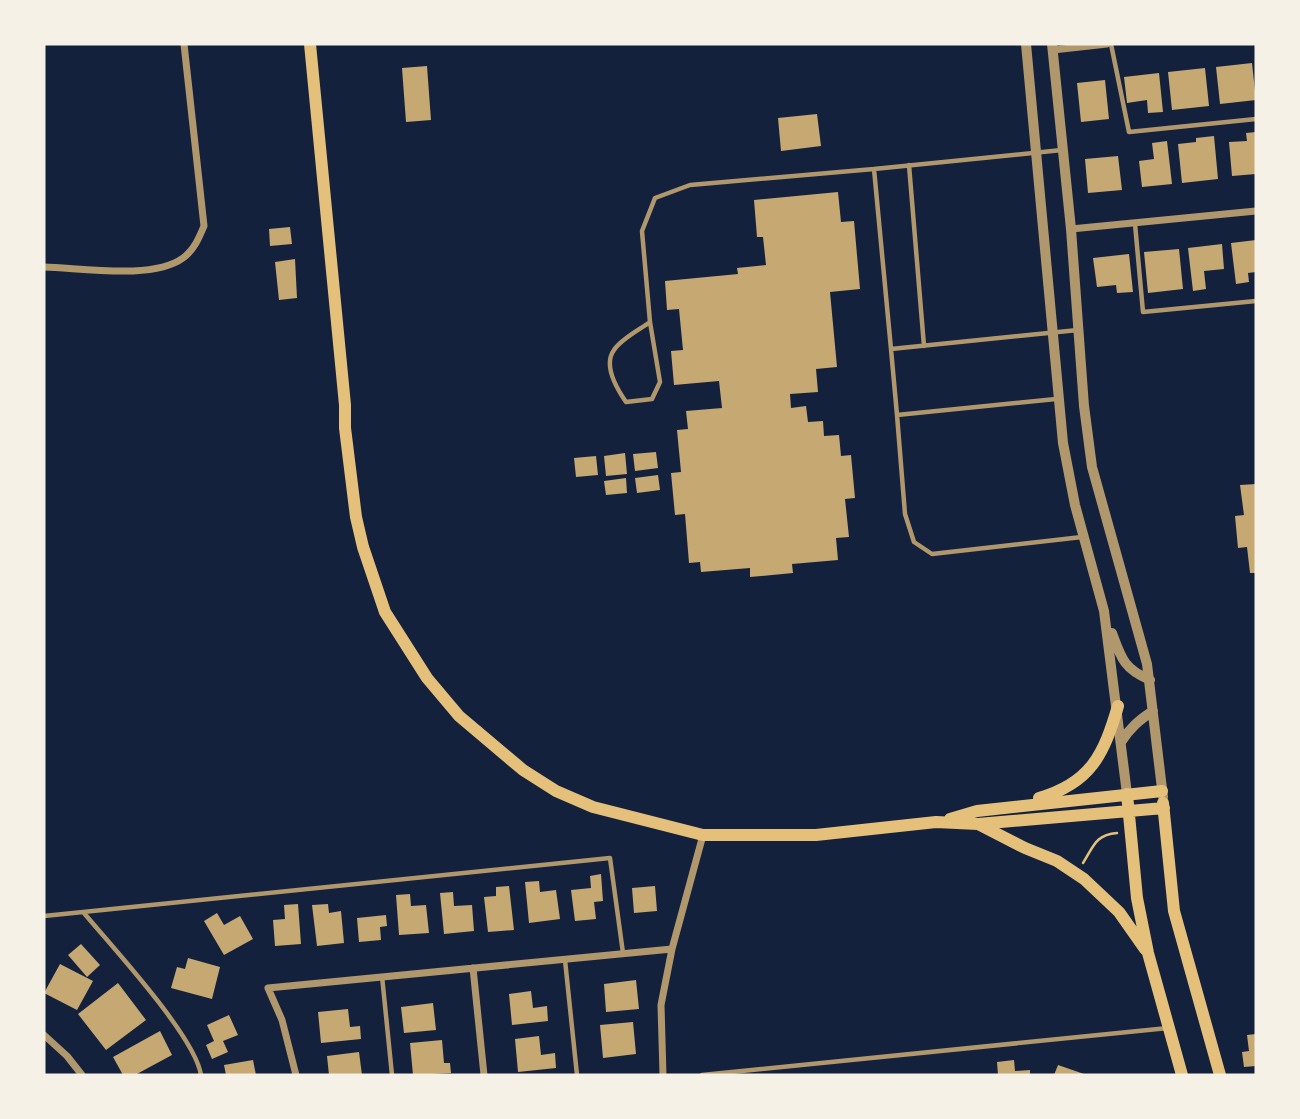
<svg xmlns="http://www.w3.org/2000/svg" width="1300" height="1119" viewBox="0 0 1300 1119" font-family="'Public Sans',sans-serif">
  <rect width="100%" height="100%" fill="#14213d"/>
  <path fill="#c6a872" d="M1252,63L1256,100L1220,104L1216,67Z
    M427,66L431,120L406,122L402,68Z
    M1205,68L1209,106L1172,110L1168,72Z
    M1159,73L1163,112L1148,113L1147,100L1127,103L1124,77Z
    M1105,80L1109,119L1081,122L1077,83Z
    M817,114L821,146L781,151L778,118Z
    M1256,132V174L1232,176L1229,142L1247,141L1246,133Z
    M1214,136L1218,179L1182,183L1178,144L1196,142V138Z
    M1167,141L1172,184L1142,187L1139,161L1154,159L1152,143Z
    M1118,156L1122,190L1088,193L1085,159Z
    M838,192L841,222L854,221L860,289L830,292L837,367L816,369L818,392L790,394L791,408L806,406L808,422L823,421L824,436L839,435L841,456L851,455L855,498L845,499L849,537L836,538L838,560L792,564L793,573L750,577V568L701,572L700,562L689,563L685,514L675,515L671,473L681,472L677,430L688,429L686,411L722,408L719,381L674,385L671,351L683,350L679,309L667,310L665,281L738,274L737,268L766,265L763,237H757L754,200Z
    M290,227L292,244L270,246L269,229Z
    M1256,240V272L1248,273L1249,282L1236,284L1231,243Z
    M1222,244L1224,269L1204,271L1206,289L1193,291L1188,248Z
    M1179,249L1183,289L1148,293L1144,252Z
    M1129,254L1133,292L1117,293L1116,285L1097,287L1093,258Z
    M295,259L297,298L279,300L275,262Z
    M656,452L658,468L635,471L633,454Z
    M625,453L627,474L606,476L604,456Z
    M596,456L598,475L576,477L574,458Z
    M658,475L660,490L637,493L635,478Z
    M626,478L627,493L606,495L604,481Z
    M1256,484V573H1250L1247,547L1238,548L1235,516L1244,515L1240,485Z
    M601,874L603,901L594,902L596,919L575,921L571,890L591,888L590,876Z
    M539,881L540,892L556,890L560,919L529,923L525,882Z
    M509,886L514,930L488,932L484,897L496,896V887Z
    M655,886L657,911L634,913L632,888Z
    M453,892L454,906L472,905L474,931L444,934L440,893Z
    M410,894L411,906L426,905L429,933L399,935L396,895Z
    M298,904L301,944L275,946L273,920L285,919L284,905Z
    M328,904L329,913L341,911L344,943L317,946L312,905Z
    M217,913L224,925L240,916L253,939L224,955L204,921Z
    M386,915L387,926L380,927L381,940L359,942L357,918Z
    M81,944L100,965L87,977L68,955Z
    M188,958L220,967L212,999L171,988L177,967L185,969Z
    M60,964L93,981L77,1010L44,993Z
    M636,980L639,1009L606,1012L604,984Z
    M118,983L146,1020L106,1050L78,1014Z
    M531,991L533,1008L547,1006L548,1021L512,1025L509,994Z
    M433,1003L436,1030L404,1033L401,1007Z
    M348,1009L350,1027L360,1026L361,1039L321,1043L318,1012Z
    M229,1015L238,1035L223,1041L228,1052L212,1059L206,1045L214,1041L207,1025Z
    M633,1022L636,1054L603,1058L600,1025Z
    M160,1031L172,1055L135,1075H123L113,1057Z
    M1256,1034V1066L1244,1067L1242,1052L1249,1051L1247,1035Z
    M539,1036L541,1055L555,1053L556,1068L518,1072L515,1039Z
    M442,1040L444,1063H450L451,1073L413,1075L410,1043Z
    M359,1052L362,1075H329L327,1056Z
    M253,1060L256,1075H226L224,1065Z
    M1014,1060L1015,1071L1030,1070V1075H998L997,1062Z
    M1058,1065L1087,1075H1054Z"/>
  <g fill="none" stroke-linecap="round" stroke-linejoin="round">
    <path stroke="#e5c07b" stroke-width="2.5" d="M1083,863C1094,846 1095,835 1117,833"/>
    <path stroke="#b1986c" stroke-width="4.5" d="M1111,44L1129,132L1256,119
      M909,165L924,346
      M1135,224L1143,312L1256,301
      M650,322C639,330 621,339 614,350C603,365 617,389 626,402L652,399L660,382L650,322L642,231L655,198L690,185L874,169
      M891,349L874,169L1062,150
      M1056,399L897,415L891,349L1078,330
      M897,415L905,514L914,542L932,554L1082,537
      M84,913C112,947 195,1036 201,1075
      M44,916L610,858L623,953
      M565,960L577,1075
      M382,976L392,1075
      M702,1075L1168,1028"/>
    <path stroke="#b1986c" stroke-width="7" d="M1053,50L1107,44
      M1071,229L1256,211
      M44,267C82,268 153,280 183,258C194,250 199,238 204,226L184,44
      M473,968L484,1075
      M44,1035L67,1056L82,1075
      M296,1075L282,1020L268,988L672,949
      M663,1075L661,1005L672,949L703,835"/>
    <path stroke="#b1986c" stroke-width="10" d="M1026,44L1063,443L1075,505L1104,611L1127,794
      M1052,44L1071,229L1084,406L1092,467L1147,664L1163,797
      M1112,633C1121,658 1124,669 1150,680
      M1121,742C1130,728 1139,720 1153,711"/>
    <path stroke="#e5c07b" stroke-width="12" d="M310,44L345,405V428L356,517L363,547L385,612L427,678L459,716L523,770L556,791L593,807L703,835H816L936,822L978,824L1164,808
      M1127,794L1137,898L1148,953L1182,1075
      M1039,798C1091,783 1104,754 1118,706
      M1163,803L1174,911L1220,1075
      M950,819L977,811L1162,791
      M978,824L1025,848L1057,861L1084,879L1119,912L1145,949"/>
  </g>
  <rect width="1300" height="1119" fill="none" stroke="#f6f1e7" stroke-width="91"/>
</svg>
